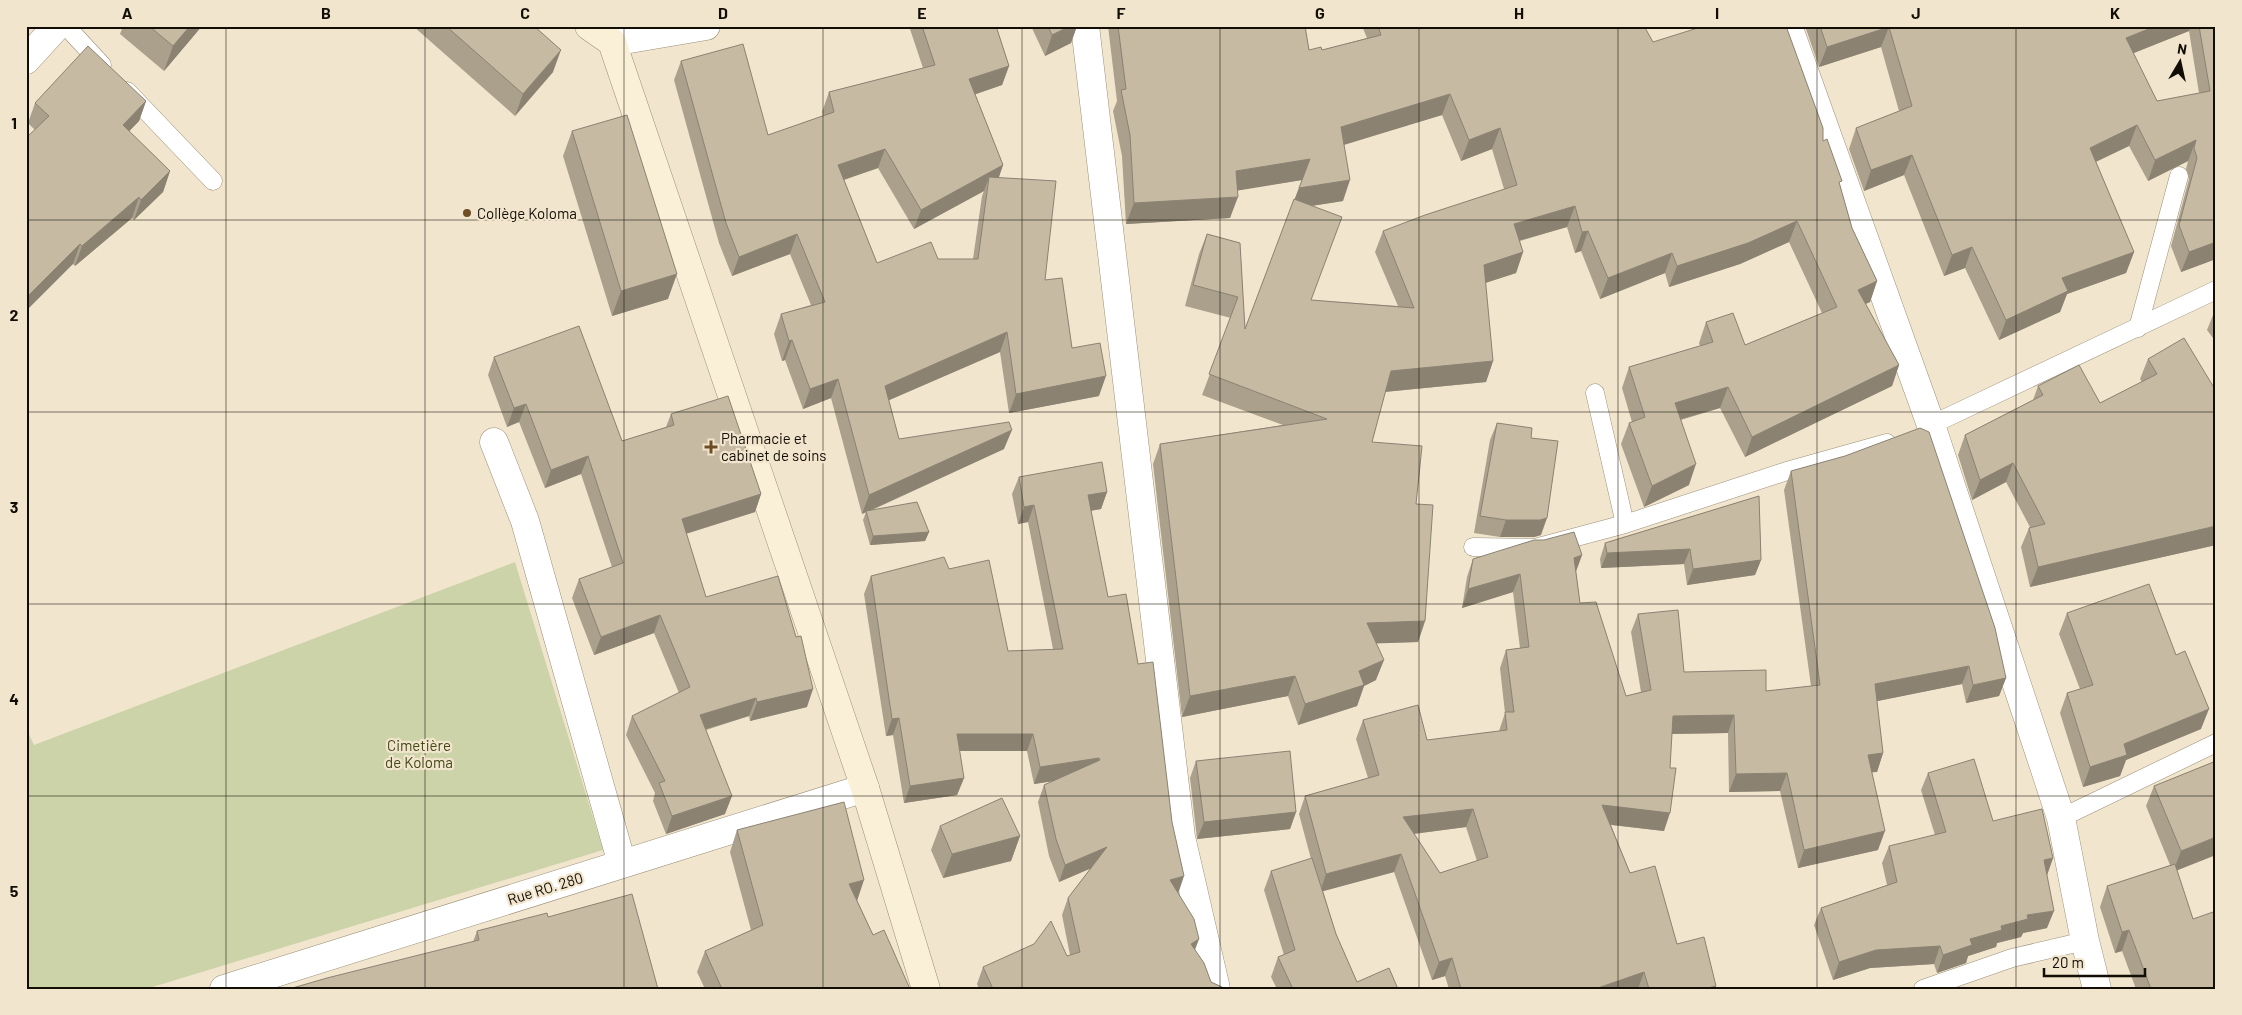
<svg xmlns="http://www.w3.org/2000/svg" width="2242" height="1015" viewBox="0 0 2242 1015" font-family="Barlow,sans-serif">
  <rect width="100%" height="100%" fill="#f2e5cd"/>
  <path fill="#ccd3a9" d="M515,562L603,850L146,989H26V728L34,745Z"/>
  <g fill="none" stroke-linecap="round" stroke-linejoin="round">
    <defs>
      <path id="lane" d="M66,26L102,65
        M127,91L213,181
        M2138,328L2179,176
        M1595,393L1625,524
        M1931,425L2216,290
        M1473,547L1535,548L1625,524L1787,471L1887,443
        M2061,818L2216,743
        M1923,989L2012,958L2085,941"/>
      <path id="street" d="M1085,26L1181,837L1216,989
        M1788,26L1931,425L2061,818L2085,941L2097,989
        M612,42L706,26
        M26,60L57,26
        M494,442L525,521L622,864
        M224,989L865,788"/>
      <path id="secondary" d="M589,26L612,42L865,788L926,989"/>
    </defs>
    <use href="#lane" stroke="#9b907a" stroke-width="19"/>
    <use href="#street" stroke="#9b907a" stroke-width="29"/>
    <use href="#secondary" stroke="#9b907a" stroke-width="29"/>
    <use href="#lane" stroke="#fff" stroke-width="18"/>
    <use href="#street" stroke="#fff" stroke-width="28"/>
    <use href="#secondary" stroke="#faf0d7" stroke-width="28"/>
  </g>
  <path fill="#aaa08c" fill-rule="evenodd" d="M123,26H202L164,71L120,34Z
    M413,26H534L553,72L515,116Z
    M911,26H996L1009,66L1002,85L975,94L1003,165L999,177L1045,280L1072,348L1099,396L1009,413L1000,352L889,400L899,439L1004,449L870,511L929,532L925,541L870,545L863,520L866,512L862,514L831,398L803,409L785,360L782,361L774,334L781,314L811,305L790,254L732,276L719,243L674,80L681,61L768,135L823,116L822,112L829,92L923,68L910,29ZM878,168L914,229L984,191L982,196L973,259H938L877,263L844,180Z
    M1031,26H1077L1071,43L1045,56Z
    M1108,26H1305L1309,50H1322L1367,38L1362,26H1644L1653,42L1823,141L1840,186L1852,228L1877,281L1870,302L1865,304L1899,365L1892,386L1745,457L1720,408L1681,420L1689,485L1644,507L1621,444L1629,423L1632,422L1622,388L1629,367L1700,346L1699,343L1706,322L1745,345L1822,313L1789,242L1740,264L1669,287L1665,273L1600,299L1581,251L1575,253L1567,227L1520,241L1523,252L1516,273L1485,283L1493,361L1486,382L1385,392L1372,442L1416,504L1425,621L1418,642L1376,643V680L1364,686L1357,706L1298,725L1288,696L1182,717L1153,464L1160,444L1283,425L1202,395L1231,318L1185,306L1199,254L1207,234L1240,243L1245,329L1302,180L1237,190L1230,218L1126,224L1122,156L1113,111L1117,101ZM1442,115L1461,161L1492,149L1504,189L1383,231L1375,252L1398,306L1311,300L1312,206L1343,201L1344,144Z
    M1805,26H2216V259L2181,272L2171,246L2189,179L2186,169L2188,161L2148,181L2129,146L2096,162L2134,252L2126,273L2067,294L2060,312L1999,340L1965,268L1944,276L1904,175L1864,191L1849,149L1856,128L1899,111L1881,47L1819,67ZM2189,31L2199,93L2157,101L2133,53Z
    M146,101L139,121L129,131L170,171L163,192L134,220L132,218L75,266L73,264L35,130L28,123L35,103Z
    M572,131L668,299L612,316L563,156Z
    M2216,309V342L2207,330L2215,310Z
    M494,357L622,441L666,427L671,414L761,494L755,512L686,534L706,597L807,707L750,721L749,716L706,730L725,814L666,834L653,801L655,793L626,735L632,716L679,693L654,633L594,655L572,598L579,579L612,567L581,474L545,488L519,422L507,427L488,375Z
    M2148,359L2216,391V545L2030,587L2021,547L2029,528L2030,527L2006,482L1972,500L1958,455L1965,435L2033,400L2038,386L2100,403L2142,382L2140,379Z
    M1497,423L1531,438L1541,535L1534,537H1500L1474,533L1490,440Z
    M1791,471L2006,678L1999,696L1966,703L1962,684L1877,701L1883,753L1877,772H1872L1878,850L1798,868L1780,791L1729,792L1728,733L1672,734L1664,831L1611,825L1630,873L1677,944L1716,986L1715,989H1449L1445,976L1432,980L1394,872L1323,891L1336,934L1357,982L1398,989H1277L1271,977L1278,957L1284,955L1264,890L1271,871L1311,859L1299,814L1305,796L1368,778L1356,739L1363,720L1427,740L1499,731L1505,713L1500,668L1506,650L1520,648L1513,592L1462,608L1467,577L1473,559L1582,555L1576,571L1580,603L1626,696L1641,692L1631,632L1638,614L1684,672L1766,691L1811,686L1784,490ZM1466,827L1477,861L1440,873L1414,834Z
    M1019,477L1107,492L1101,509L1091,511L1108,597L1178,893L1199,939L1195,950L1211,982L1223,989H979L977,984L983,967L1067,956L1070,955L1062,915L1068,898L1091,868L1059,882L1049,856L1038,802L1044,785L1054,781L1034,784L1027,751H959L964,778L957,795L904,803L893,735L886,736L864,594L871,576L949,569L1008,651L1053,649L1028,522L1018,524L1012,494Z
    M1759,496L1761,560L1755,575L1687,585L1684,564L1601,568L1600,559L1605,543Z
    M2067,613L2201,729L2126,760L2120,776L2083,787L2060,713L2067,693L2080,689L2059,634Z
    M1196,761L1296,812L1290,829L1197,839L1190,778Z
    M2216,761L2177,871L2216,989H2136L2122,951L2115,953L2100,907L2107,886L2170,865L2146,806L2154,786Z
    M1928,773L1993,821L2053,858L2047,875V928L2023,933L2021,937L1997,943L1996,947L1968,956L1966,963L1937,973L1934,964L1870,968L1833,980L1814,925L1821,908L1887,885L1882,863L1889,846L1935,835L1921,790Z
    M940,826L1020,836L1011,861L943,878L931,850Z
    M737,830L857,900L873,935L910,989H705L697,972L705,951L751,930L730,852Z
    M548,917L658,989L473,942L477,931Z"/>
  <path fill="#8b8272" d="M190,26H202L164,71L173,46Z
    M1070,26H1077L1071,43L1045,56L1052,35Z
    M2156,26H2191L2189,31L2119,59L2126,38Z
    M1889,27L1881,47L1819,67L1827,47Z
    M561,50L553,72L515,116L523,94Z
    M1009,66L1002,85L962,99L969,79Z
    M1450,94L1442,115L1334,148L1341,127Z
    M146,101L139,121L116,145L123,125Z
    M2137,125L2129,146L2082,168L2090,148Z
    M1500,128L1492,149L1461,161L1469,140Z
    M2196,140L2188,161L2148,181L2155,160Z
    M885,149L878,168L831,184L838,165Z
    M1912,155L1904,175L1864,191L1871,170Z
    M1310,159L1302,180L1229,192L1236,171Z
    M1003,165L996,185L989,177L984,191L914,229L921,210Z
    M170,171L163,192L134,220L141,200Z
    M1350,180L1343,201L1291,209L1299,188Z
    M139,197L132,218L75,266L82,246Z
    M1238,197L1230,218L1126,224L1134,203Z
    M1575,206L1567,227L1507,244L1514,224Z
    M1797,221L1789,242L1740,264L1669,287L1677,266Z
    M1588,231L1581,251L1575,253L1582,232Z
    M797,234L790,254L732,276L739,257Z
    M2216,242V259L2181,272L2189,252Z
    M80,244L73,264L26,311V298Z
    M1972,247L1965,268L1944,276L1952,255Z
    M1523,252L1516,273L1476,286L1484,265Z
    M2134,252L2126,273L2067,294L2060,312L1999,340L2006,320L2062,278Z
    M1672,253L1665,273L1600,299L1608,278Z
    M677,274L668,299L612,316L621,291Z
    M1877,281L1870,302L1850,311L1858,290Z
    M1007,332L1000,352L878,405L885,386Z
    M792,340L785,360L782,361L789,341Z
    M1493,361L1486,382L1383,392L1391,371Z
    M1899,365L1892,386L1745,457L1752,437Z
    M1106,376L1099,396L1009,413L1016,394Z
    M838,379L831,398L803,409L810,389Z
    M1728,387L1720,408L1667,423L1675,403Z
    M526,404L519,422L507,427L514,408Z
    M1012,430L1004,449L862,514L869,495Z
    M588,456L581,474L545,488L551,470Z
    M2013,463L2006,482L1972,500L1980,480Z
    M1696,464L1689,485L1644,507L1652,486Z
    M1107,492L1101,509L1081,512L1088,495Z
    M761,494L755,512L675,537L682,519Z
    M1034,505L1028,522L1018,524L1024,507Z
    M1547,518L1541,535L1534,537H1500L1506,520Z
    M2216,526V545L2030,587L2038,567Z
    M929,532L925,541L870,545L873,536Z
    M1690,549L1684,564L1601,568L1607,553Z
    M1582,555L1575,574L1574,558Z
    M1761,560L1755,575L1687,585L1693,569Z
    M1520,574L1513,592L1462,608L1468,589Z
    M660,615L654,633L594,655L601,637Z
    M1425,621L1418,642L1360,644L1367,623Z
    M1384,660L1376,680L1364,686L1357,706L1298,725L1305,704L1359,671Z
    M1969,666L1962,684L1868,703L1875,684Z
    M1295,676L1288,696L1182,717L1190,696Z
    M2006,678L1999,696L1966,703L1973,685Z
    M813,689L807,707L750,721L757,702Z
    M756,698L749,716L693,733L700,715Z
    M2209,709L2201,729L2126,760L2120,776L2083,787L2090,767L2124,744Z
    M1734,715L1728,733L1666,734L1673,716Z
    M899,718L893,735L886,736L892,719Z
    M957,734H1033L1027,751H950Z
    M1883,753L1877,772L1861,773L1868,755Z
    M1099,758L1093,775L1034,784L1040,767Z
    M1787,773L1780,791L1729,792L1736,774Z
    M964,778L957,795L904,803L910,786Z
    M732,796L725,814L666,834L672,816Z
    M1602,805L1670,813L1664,831L1596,823Z
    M1473,809L1466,827L1396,836L1403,817Z
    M1296,812L1290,829L1197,839L1204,822Z
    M1885,831L1878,850L1798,868L1804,850Z
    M1020,836L1011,861L943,878L952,854Z
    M2216,837V855L2173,872L2181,851Z
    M1107,847L1101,864L1059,882L1065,865Z
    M1401,854L1394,872L1320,892L1326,874Z
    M2053,858L2047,875L2044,860Z
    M1184,876L1178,894L1170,880Z
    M864,880L857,901L849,884Z
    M2054,911L2047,928L2023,933L2021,937L1997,943L1996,947L1968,956L1966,963L1937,973L1943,955L1970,939L2027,915Z
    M2129,930L2122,951L2115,953L2122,932Z
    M1199,939L1192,956L1191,944Z
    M1940,946L1934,964L1870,968L1833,980L1839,962L1876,950Z
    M1452,958L1445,976L1432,980L1439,962Z
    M1644,972L1638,989H1595Z
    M1716,986L1715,989H1704Z"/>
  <path fill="#c6baa3" stroke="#8b8272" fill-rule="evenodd" d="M149,26H190L173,46Z
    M446,26H534L561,50L523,94Z
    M922,26H996L1009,66L969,79L1003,165L921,210L885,149L838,165L877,263L931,242L938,259H978L989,177L1056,181L1045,280L1062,278L1072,348L1100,343L1106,376L1016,394L1007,332L885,386L899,439L1009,422L1012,430L869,495L838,379L810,389L792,340L789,341L781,314L825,302L797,234L739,257L726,223L681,61L743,44L768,135L834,112L829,92L935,65Z
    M1048,26H1070L1052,35Z
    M1118,26H1305L1309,50L1321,47L1322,50L1381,35L1378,26H1644L1653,42L1704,26H1786L1823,128V141L1827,139L1842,181L1839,182L1852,228L1877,281L1858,290L1899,365L1752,437L1728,387L1675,403L1696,464L1652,486L1629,423L1645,417L1629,367L1713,342L1706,322L1733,313L1745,345L1837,307L1797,221L1748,243L1677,266L1672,253L1608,278L1588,231L1582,232L1575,206L1514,224L1523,252L1484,265L1493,361L1391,371L1372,442L1422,446L1416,504L1433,505L1425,621L1367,623L1384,660L1359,671L1364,685L1305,704L1295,676L1190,696L1160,444L1327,419L1209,374L1238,297L1193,285L1207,234L1240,243L1245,329L1294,199L1342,217L1311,300L1414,308L1383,231L1425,215L1517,185L1500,128L1469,140L1450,94L1341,127L1350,180L1299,188L1310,159L1236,171L1238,197L1134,203L1130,135L1121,90L1126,89Z
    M1820,26H2156L2126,38L2157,101L2210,91L2199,26H2216V242L2189,252L2179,225L2197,158L2194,148L2196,140L2155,160L2137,125L2090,148L2134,252L2062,278L2068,291L2006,320L1972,247L1952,255L1912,155L1871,170L1856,128L1912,106L1889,27L1827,47Z
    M88,46L146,101L123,125L170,171L141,200L139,197L82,246L80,244L26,298V138L49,116L35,103Z
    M627,115L677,274L621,291L572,131Z
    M579,326L622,441L674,425L671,414L728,396L761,494L682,519L706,597L778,576L796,637L801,636L813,689L757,702L756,698L700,715L732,796L672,816L659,783L665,781L632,716L690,687L660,615L601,637L579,579L623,563L588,456L551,470L526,404L514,408L494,357Z
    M2184,338L2216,391V526L2038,567L2029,528L2045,524L2013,463L1980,480L1965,435L2043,395L2038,386L2079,365L2100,403L2157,374L2148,359Z
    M1497,423L1532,428L1531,438L1558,441L1547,518L1540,520H1506L1480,516Z
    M1920,428L1929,432L1995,628L2006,678L1973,685L1969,666L1875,684L1883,753L1868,755L1885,831L1804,850L1787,773L1736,774L1734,715L1673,716L1670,768H1676L1670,813L1602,805L1630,873L1655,866L1677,944L1704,937L1716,986L1704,989H1649L1644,972L1595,989H1461L1452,958L1439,962L1401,854L1326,874L1305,796L1379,775L1363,720L1418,705L1427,740L1507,730L1505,712H1514L1506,650L1529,647L1520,574L1468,589L1473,559L1534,540H1544L1574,532L1582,555L1574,558L1580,603L1596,602L1626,696L1651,690L1638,614L1678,610L1684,672L1766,670V691L1820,685L1791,471L1845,456ZM1473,809L1488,857L1440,873L1403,817Z
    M1102,462L1107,492L1088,495L1108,597L1126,594L1138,664L1153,662L1172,822L1184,876L1170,880L1194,919L1199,939L1191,944L1204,963L1211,982L1222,987L1223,989H993L983,967L1034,944L1051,921L1067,956L1080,952L1068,898L1107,847L1065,865L1056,839L1044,785L1100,760L1099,758L1040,767L1033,734H957L964,778L910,786L899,718L892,719L871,576L944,557L949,569L989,560L1008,651L1063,649L1034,505L1024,507L1019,477Z
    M1759,496L1761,560L1693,569L1690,549L1607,553L1605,543Z
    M917,502L929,532L873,536L866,511Z
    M2149,584L2176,655L2185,651L2209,709L2124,744L2127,755L2090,767L2067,693L2093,685L2067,613Z
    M1290,751L1296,812L1204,822L1196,761Z
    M1974,759L1993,821L2042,809L2053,858L2044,860L2054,911L2027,915L2028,919L2001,926L2002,930L1970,939L1972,945L1943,955L1940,946L1876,950L1839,962L1821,908L1897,882L1889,846L1946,832L1928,773Z
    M2216,761V837L2181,851L2154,786Z
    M1002,798L1020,836L952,854L940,826Z
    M844,802L864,880L849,884L873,935L884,930L910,989H722L705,951L763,925L737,830Z
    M1312,858L1336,934L1357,982L1389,968L1398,989H1293L1278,957L1295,950L1271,871Z
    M2175,864L2193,919L2216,911V989H2151L2129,930L2122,932L2107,886Z
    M632,894L658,989H289L327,978L479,940L477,931L547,913L548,917Z"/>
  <path fill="none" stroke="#120e06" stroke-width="1" stroke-opacity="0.55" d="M226,26V989M425,26V989M624,26V989M823,26V989M1022,26V989M1220,26V989M1419,26V989M1618,26V989M1817,26V989M2016,26V989M26,220H2216M26,412H2216M26,604H2216M26,796H2216"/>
  <g fill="#6f4e25" stroke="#f2e5cd" stroke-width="2">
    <circle cx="467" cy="213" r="5"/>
    <path d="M708.5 439.5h5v5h5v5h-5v5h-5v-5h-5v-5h5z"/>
  </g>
  <g text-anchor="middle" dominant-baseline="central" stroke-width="4.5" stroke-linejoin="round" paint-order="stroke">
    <g font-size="15" fill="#120e06" stroke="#f2e5cd" text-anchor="start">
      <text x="477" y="213">Collège Koloma</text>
      <text x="721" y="438">Pharmacie et<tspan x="721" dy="17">cabinet de soins</tspan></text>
    </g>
    <g font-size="15" fill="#434818" stroke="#f2e5cd">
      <text x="419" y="745">Cimetière<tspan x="419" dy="17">de Koloma</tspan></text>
    </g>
    <g font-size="15" fill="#120e06" stroke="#f2e5cd">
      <text transform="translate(545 888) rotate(-17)">Rue RO. 280</text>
    </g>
  </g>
  <rect width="2242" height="1015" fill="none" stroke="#f2e5cd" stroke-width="55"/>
  <g transform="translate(2180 62) rotate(9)" stroke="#f2e5cd" stroke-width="4" paint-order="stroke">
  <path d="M0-4L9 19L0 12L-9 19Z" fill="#120e06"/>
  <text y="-8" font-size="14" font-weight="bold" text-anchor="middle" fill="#120e06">N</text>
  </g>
  <path d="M2044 968v8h101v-8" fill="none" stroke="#120e06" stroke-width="2.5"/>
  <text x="2052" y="968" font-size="15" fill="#120e06" stroke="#f2e5cd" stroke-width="4" paint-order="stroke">20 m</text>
  <rect x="28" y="28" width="2186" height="960" fill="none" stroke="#120e06" stroke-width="2"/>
  <g font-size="16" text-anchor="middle" font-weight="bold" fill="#120e06">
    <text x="127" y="19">A</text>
    <text x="326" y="19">B</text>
    <text x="525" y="19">C</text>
    <text x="723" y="19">D</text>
    <text x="922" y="19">E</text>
    <text x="1121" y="19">F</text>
    <text x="1320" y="19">G</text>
    <text x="1519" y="19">H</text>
    <text x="1717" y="19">I</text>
    <text x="1916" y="19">J</text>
    <text x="2115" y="19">K</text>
    <text x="14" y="129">1</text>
    <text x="14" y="321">2</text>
    <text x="14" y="513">3</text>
    <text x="14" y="705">4</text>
    <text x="14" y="897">5</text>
  </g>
</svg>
